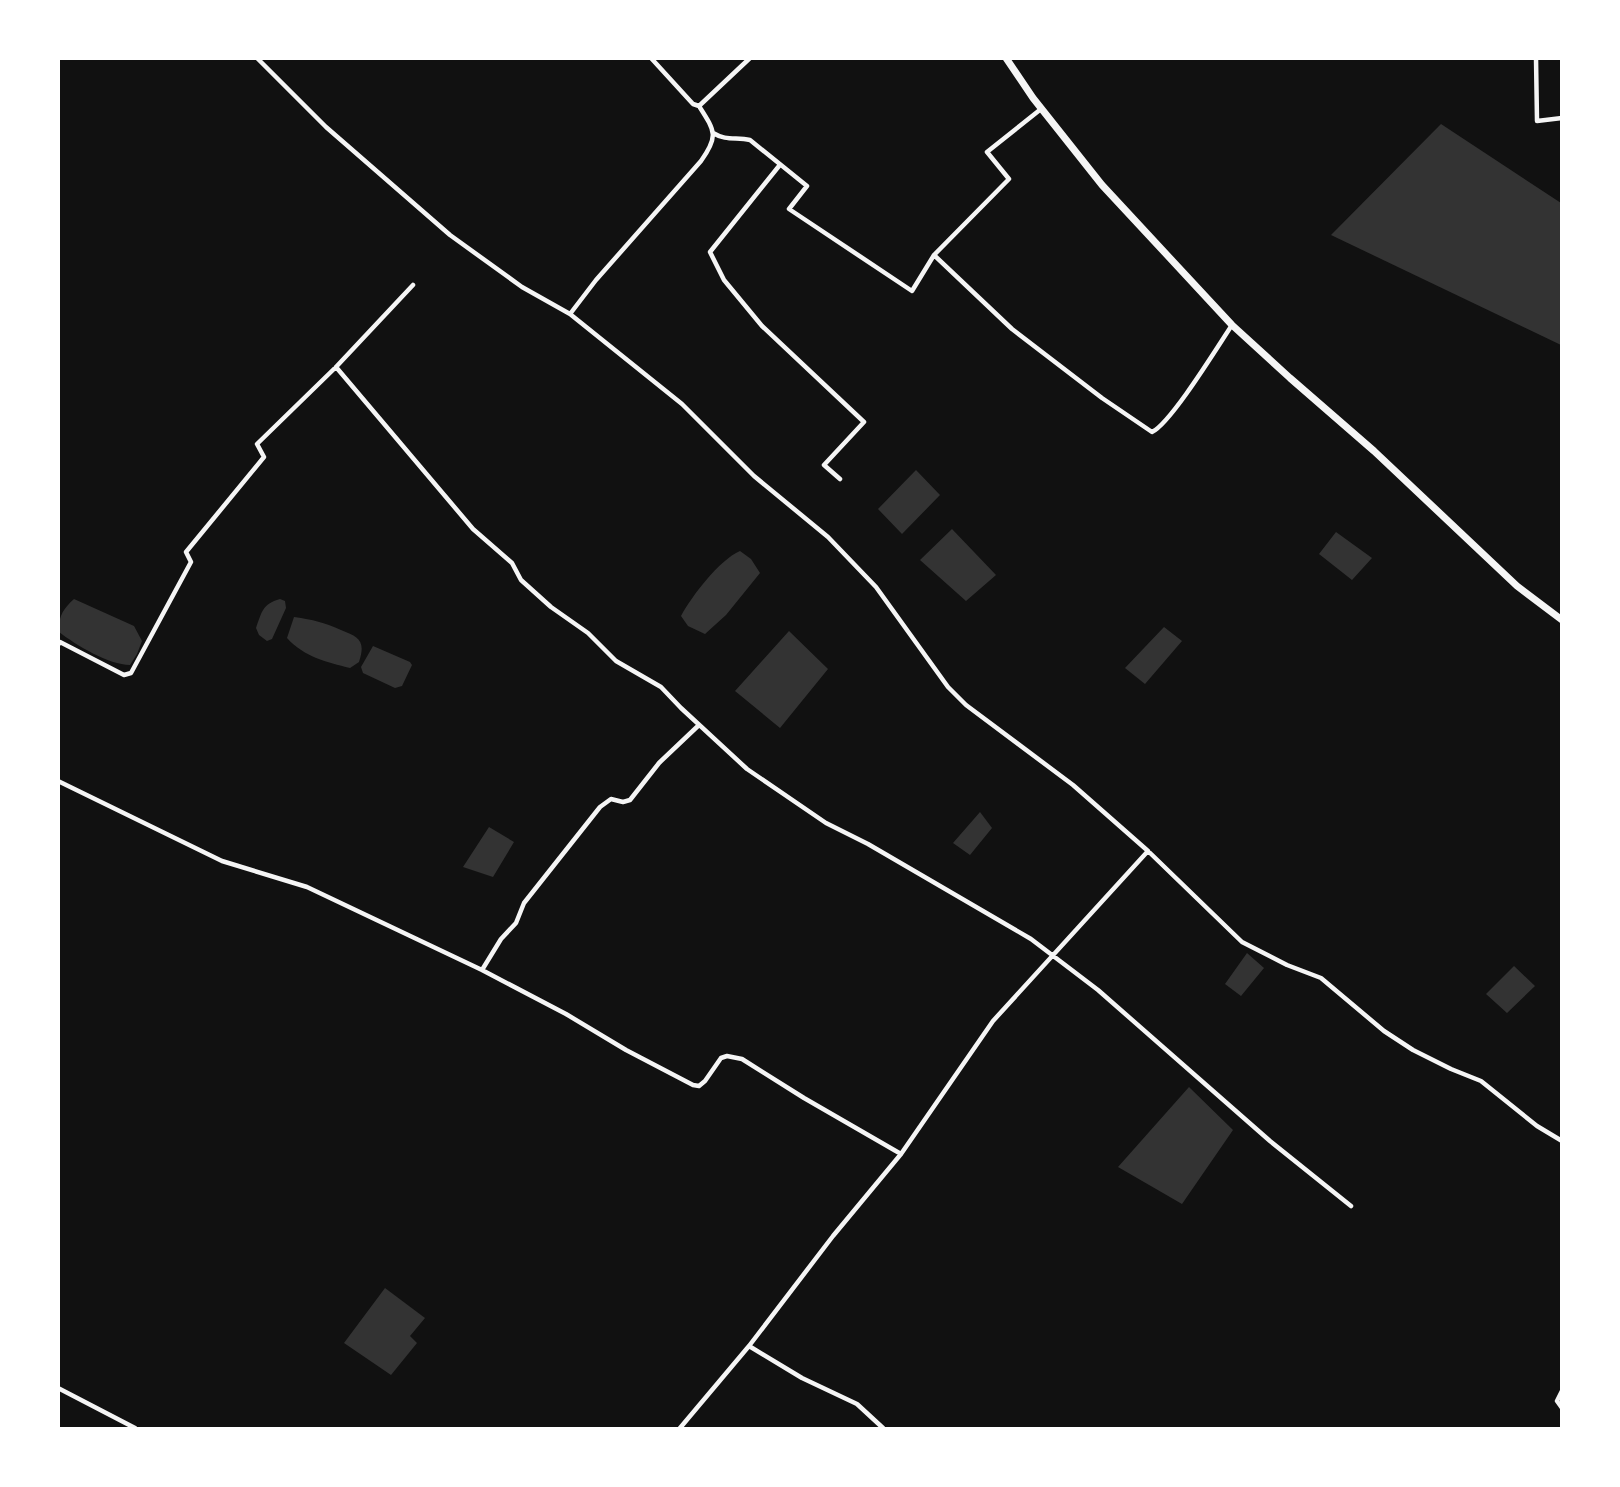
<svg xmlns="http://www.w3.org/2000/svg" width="1620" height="1487" viewBox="0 0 1620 1487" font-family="'Asap Condensed',sans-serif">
  <rect width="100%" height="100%" fill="#111"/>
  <path fill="#333" d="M1441,124L1561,203V345L1331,235Z
    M916,470L940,495L902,534L878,509Z
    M952,529L996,575L966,601L920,560Z
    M1336,532L1372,558L1352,580L1319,554Z
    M740,551L751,559L760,573L726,615L705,634L688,626L681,616C692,596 719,560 740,551Z
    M74,599L134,626L142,641L137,654L130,665C109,665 76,645 59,632C58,617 63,609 74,599Z
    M280,599L285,601L286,608L272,639L267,641L259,635L256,628C262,612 262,604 280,599Z
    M294,617C314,620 323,622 341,630C359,637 366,641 359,662L350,668C327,662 304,657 287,638Z
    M1164,627L1182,641L1145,684L1125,668Z
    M789,631L828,669L780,728L735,691Z
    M373,646L410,662L412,665L402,686L395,688L363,673L361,667Z
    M980,812L992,828L970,855L953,843Z
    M489,827L514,842L493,877L463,867Z
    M1247,953L1264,968L1241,996L1225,984Z
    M1514,966L1535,986L1507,1013L1486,994Z
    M1189,1087L1233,1130L1182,1204L1118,1167Z
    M385,1288L425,1318L410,1336L417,1343L391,1375L344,1343Z"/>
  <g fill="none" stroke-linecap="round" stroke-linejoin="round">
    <path stroke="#f5f5f5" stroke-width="4.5" d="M257,58L326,127L450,235L522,287L570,314
      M651,58L693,104L699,106
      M750,58L699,106C715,131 719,136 701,161L596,280L570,314L682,404L754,476L828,537L876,587L948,687L966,705L1073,785L1148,851L1242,942L1287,965L1321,978L1384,1031L1413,1050L1451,1069L1481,1081L1537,1126L1562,1141
      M1536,58L1537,121L1562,118
      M713,133C726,141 736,137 750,140L807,186L789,209L912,291L934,255L1012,329L1102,398L1152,432C1171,423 1218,346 1232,325
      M779,166L710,252L724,280L762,326L864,422L824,465L840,479
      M934,255L1009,179L987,152L1041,109
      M336,367L473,529L512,563L521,580L551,607L588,633L616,661L661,687L681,708L747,769L826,823L868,844L1031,939L1098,990L1270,1141L1351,1206
      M58,645L60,642L124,675L131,673L191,562L186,552L264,457L257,444L336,367L413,285
      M58,781L222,861L307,887L482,970L566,1014L626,1050L693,1085L699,1086L705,1081L721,1058L727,1056L742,1059L804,1098L901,1154
      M482,970L501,939L516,923L524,903L600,807L611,799L623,802L630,800L659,763L699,725
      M749,1346L802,1378L857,1404L883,1428
      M58,1388L135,1428
      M1562,1391L1557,1401L1562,1408
      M680,1428L749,1346L833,1236L901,1154L993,1021L1148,851"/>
    <path stroke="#f5f5f5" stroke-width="7" d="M1006,58L1033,98L1102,185L1232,325L1290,378L1374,451L1517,586L1562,620"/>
  </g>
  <rect width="1620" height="1487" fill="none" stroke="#ffffff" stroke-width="120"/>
</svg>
